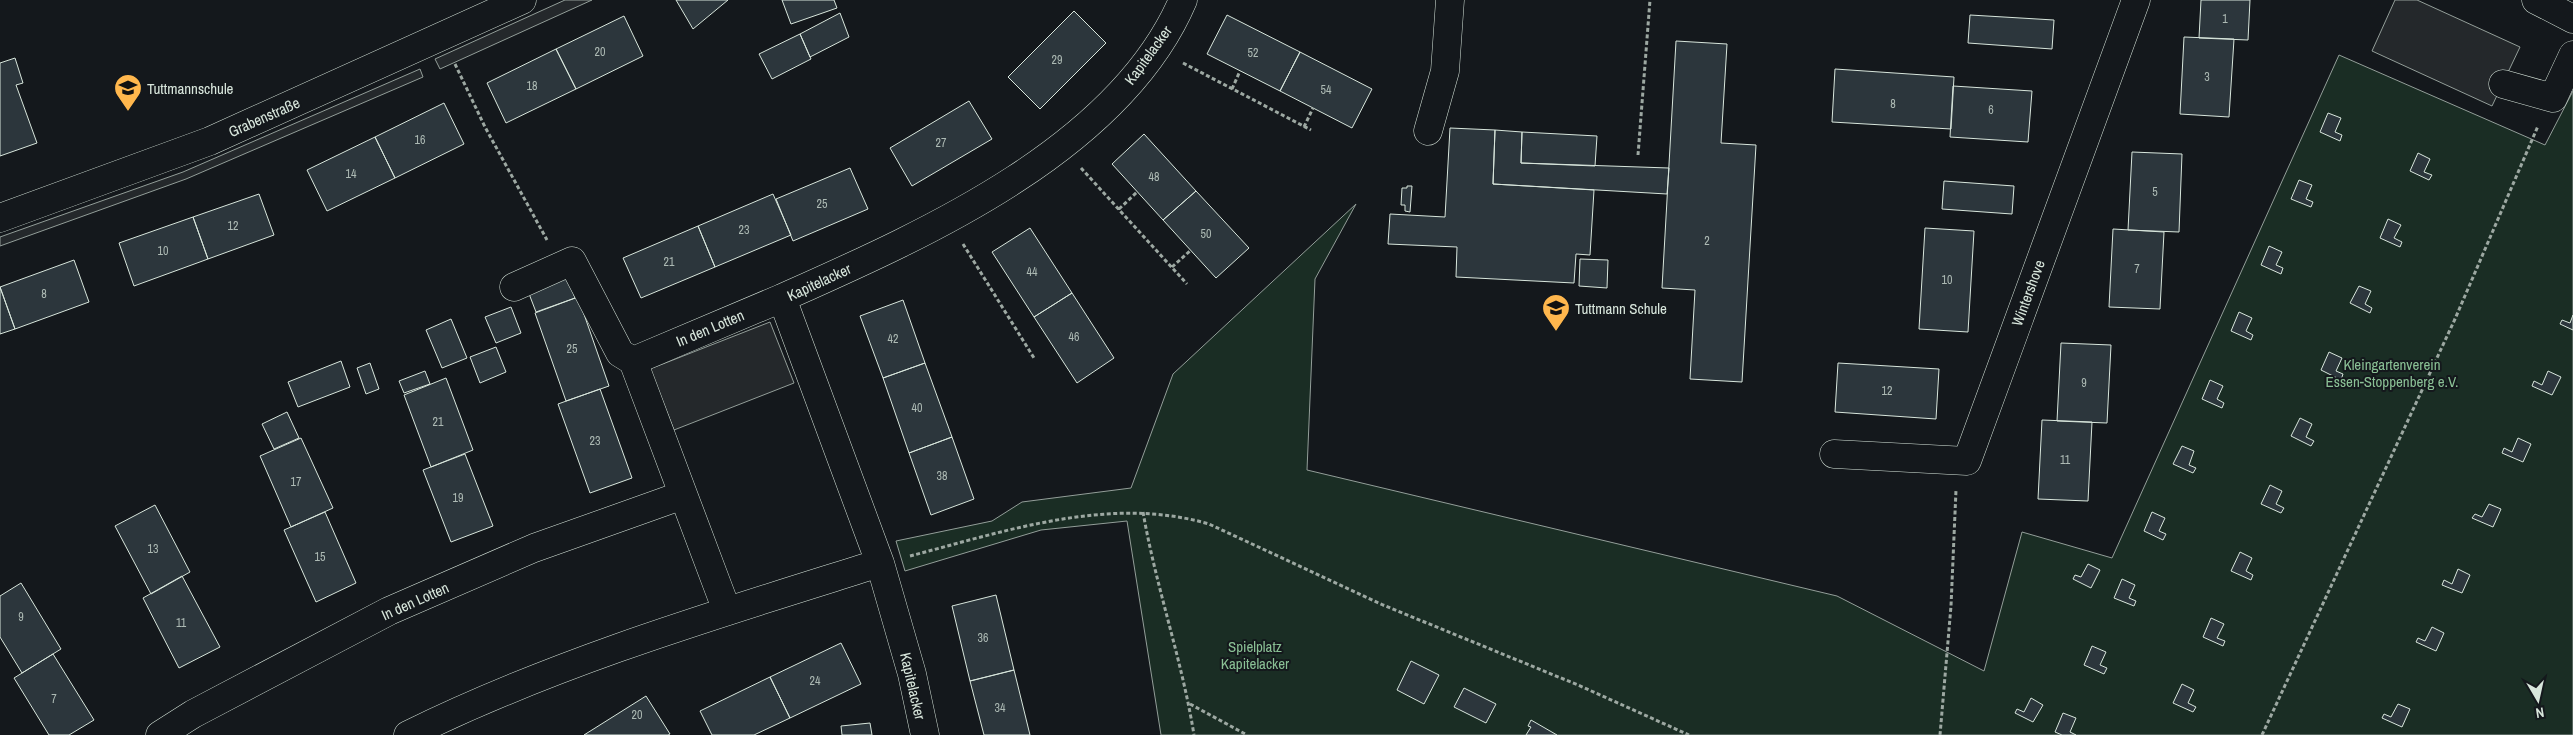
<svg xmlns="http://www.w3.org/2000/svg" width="2573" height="735" viewBox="0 0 2573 735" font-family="'Archivo Narrow',sans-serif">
  <rect width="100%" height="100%" fill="#14181c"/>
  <path fill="#1a2d24" stroke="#939e99" d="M2339,55L2545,145L2573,91V735H1161L1127,521L1041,530L905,571L896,541L992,521L1022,502L1131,488L1173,374L1356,204L1315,279L1307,470L1837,596L1984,671L2022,532L2112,558Z"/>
  <path fill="#24282b" stroke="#939e99" d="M565,0H592L440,69L435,59Z
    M2395,0H2417L2520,47L2492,106L2372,51Z
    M420,69L423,77L186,179L0,246V237L183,172Z
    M770,322L794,383L674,430L650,369Z"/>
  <path fill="#2c363c" stroke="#d8e6dc" d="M676,0H728L693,29Z
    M782,0H834L837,8L791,24Z
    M2201,0H2250L2248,40L2199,38Z
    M1074,11L1106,43L1040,109L1008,77Z
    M840,13L849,37L810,57L800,34Z
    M1227,15L1300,52L1280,91L1207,54Z
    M1970,15L2054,20L2052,49L1968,43Z
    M624,16L643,56L576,89L556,49Z
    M800,34L811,59L772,79L759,54Z
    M2184,37L2234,39L2229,117L2180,114Z
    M1676,41L1727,44L1721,143L1756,145L1742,382L1690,379L1695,290L1662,288Z
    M556,49L576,89L506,123L487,83Z
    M1300,52L1372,89L1352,128L1280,91Z
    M15,58L23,83L16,85L37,143L0,156V63Z
    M1835,69L1954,77L1951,129L1832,122Z
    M1953,86L2032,91L2028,142L1950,137Z
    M969,101L992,139L912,186L890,148Z
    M444,103L464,144L395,178L375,137Z
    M2328,113L2341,118L2335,132L2342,135L2340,141L2320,132Z
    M1450,128L1495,130L1493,184L1594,190L1590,255L1576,254L1574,283L1456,277L1457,247L1388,244L1390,214L1445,217Z
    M1495,130L1522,132L1521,163L1669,168L1667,194L1493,184Z
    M1522,132L1597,136L1595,166L1521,163Z
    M1144,134L1196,191L1163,220L1112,164Z
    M375,137L395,178L327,211L307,170Z
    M2132,152L2182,154L2179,232L2128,230Z
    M2418,153L2430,159L2424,172L2432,175L2429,180L2410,171Z
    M850,168L868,209L793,241L776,199Z
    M2299,180L2312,185L2306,199L2313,202L2311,207L2291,199Z
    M1944,181L2014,186L2012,214L1942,209Z
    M1407,186H1412L1410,212L1405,211V205H1401L1402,188H1407Z
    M1196,191L1249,248L1216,278L1163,220Z
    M259,194L274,235L208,259L193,217Z
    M773,194L791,235L715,267L698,226Z
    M193,217L208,259L134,286L119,243Z
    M2388,219L2401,225L2394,238L2402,242L2400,247L2380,238Z
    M698,226L715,267L641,298L623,258Z
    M1030,228L1072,293L1034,317L992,252Z
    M1925,228L1974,231L1968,332L1919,329Z
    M2113,229L2164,232L2160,309L2109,307Z
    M2269,246L2282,252L2276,265L2283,268L2281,274L2261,265Z
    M1580,259L1608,260L1607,288L1579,286Z
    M74,260L89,302L15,329L0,287Z
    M566,272L575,298L536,312L526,286Z
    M2359,286L2371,291L2365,304L2372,308L2370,313L2350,303Z
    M0,287L15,329L0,334Z
    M1072,293L1114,358L1077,383L1034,317Z
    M578,297L609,386L566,401L535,313Z
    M903,300L925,363L883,378L860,316Z
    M511,307L521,333L496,343L485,317Z
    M2239,312L2252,318L2246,331L2253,335L2251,340L2231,331Z
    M2573,315V330L2560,324L2562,320L2570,323Z
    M451,319L467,358L442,368L426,330Z
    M2061,343L2111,345L2107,423L2057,421Z
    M496,347L506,372L480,383L470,357Z
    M2329,352L2342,358L2336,371L2343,374L2341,380L2321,370Z
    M341,361L350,387L298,407L288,382Z
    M370,363L379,389L366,394L357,368Z
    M925,363L952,437L909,453L883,378Z
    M1838,363L1939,369L1936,419L1835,412Z
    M425,371L430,384L404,393L399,381Z
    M2548,371L2561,377L2552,395L2532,386L2534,381L2542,385Z
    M446,378L473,450L431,467L404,395Z
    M2210,380L2223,386L2217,399L2224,403L2222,408L2202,399Z
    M600,389L632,478L590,493L558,404Z
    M287,412L299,438L274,449L262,424Z
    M2300,418L2312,424L2306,437L2314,441L2311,446L2291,436Z
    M2042,420L2092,422L2088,501L2038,499Z
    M952,437L974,499L931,515L909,453Z
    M301,438L333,508L291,527L260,456Z
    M2518,438L2531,444L2523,462L2502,453L2504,448L2512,452Z
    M2182,446L2194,451L2189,465L2196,468L2193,473L2173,464Z
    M465,454L493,526L451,542L423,470Z
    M2270,485L2282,491L2276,504L2284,508L2281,513L2261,504Z
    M2489,504L2501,509L2493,527L2472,518L2475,514L2482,517Z
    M155,505L190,572L151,594L115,526Z
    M325,512L356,583L316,602L284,530Z
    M2152,512L2165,518L2159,531L2166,534L2163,540L2144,531Z
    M2240,552L2252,558L2246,571L2253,575L2251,580L2231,571Z
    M2088,564L2100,570L2091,588L2073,579L2075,575L2081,577Z
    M2458,569L2470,575L2462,593L2442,585L2444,580L2452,584Z
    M182,576L220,647L179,668L143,598Z
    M2122,579L2135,585L2129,598L2136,601L2134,606L2114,598Z
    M21,583L61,649L22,673L0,637V596Z
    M996,595L1014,670L970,681L952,606Z
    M2211,618L2224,624L2217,638L2225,641L2223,646L2203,637Z
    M2432,627L2444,633L2436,651L2416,642L2418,638L2425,641Z
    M841,643L861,684L790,718L770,677Z
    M2092,646L2106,652L2100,665L2107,668L2104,674L2084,665Z
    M53,654L94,720L69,735H49L14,678Z
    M1411,661L1439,675L1424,704L1397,690Z
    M1014,670L1030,735H984L970,681Z
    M770,677L790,718L754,735H712L700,711Z
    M2182,684L2194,690L2188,703L2196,707L2193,712L2173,703Z
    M1464,688L1496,704L1486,723L1454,707Z
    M646,696L670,734L668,735H584Z
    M2031,698L2043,705L2033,722L2015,713L2017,709L2024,712Z
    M2398,704L2410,709L2402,727L2382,718L2384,714L2391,717Z
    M2063,713L2076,718L2070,732L2076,735H2062L2055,732Z
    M1531,720L1557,735H1526L1531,727L1528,726Z
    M870,723L872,735H842L841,726Z"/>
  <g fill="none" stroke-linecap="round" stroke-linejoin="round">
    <defs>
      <path id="minor" d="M2536,0L2573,19
        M2503,84L2553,98L2573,55
        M1428,131L1445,71L1450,0
        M0,218L210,141L522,0
        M514,287L572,261L620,353L633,361
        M1834,454L1967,461L2136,0
        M727,611L633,361L782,298
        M160,735L193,714L389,611L534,548L683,495
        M408,735C558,661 721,613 880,563
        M925,735L912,674L880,563L782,298C921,236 1119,150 1183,0"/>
    </defs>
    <use href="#minor" stroke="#d8e6dc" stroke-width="29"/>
    <path stroke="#9da8a2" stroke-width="3" stroke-dasharray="4 2.5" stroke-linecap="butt" d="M1183,63L1311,130
      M455,64L485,127L547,240
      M1232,89L1240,71
      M1304,127L1313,108
      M1638,155L1650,0
      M1081,168L1187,284
      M1119,209L1137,192
      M963,244L1034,358
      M1172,267L1191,250
      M1143,512C1156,587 1182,660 1194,735
      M910,556C1006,531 1110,495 1209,524L1383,605L1578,685L1689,735
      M1190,704L1247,735
      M1940,735L1951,606L1956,490
      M2262,735L2455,319L2538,126"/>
    <use href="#minor" stroke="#14181c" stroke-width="28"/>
  </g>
  <defs>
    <symbol id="school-pin" viewBox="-11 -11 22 30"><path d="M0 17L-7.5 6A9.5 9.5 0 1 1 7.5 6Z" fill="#ffb74d" stroke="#14181c"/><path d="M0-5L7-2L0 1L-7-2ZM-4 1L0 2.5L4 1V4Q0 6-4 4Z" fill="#111"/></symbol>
  </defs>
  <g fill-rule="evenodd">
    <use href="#school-pin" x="112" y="72" width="32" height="43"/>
    <use href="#school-pin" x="1540" y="292" width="32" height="43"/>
  </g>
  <g text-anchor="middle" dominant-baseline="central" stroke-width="4" stroke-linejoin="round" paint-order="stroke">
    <g font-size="12" fill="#adbab4">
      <text x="2225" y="19">1</text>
      <text x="600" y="52">20</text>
      <text x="1253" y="53">52</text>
      <text x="1057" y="60">29</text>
      <text x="2207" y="77">3</text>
      <text x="532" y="86">18</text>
      <text x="1326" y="90">54</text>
      <text x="1893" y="104">8</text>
      <text x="1991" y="110">6</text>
      <text x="420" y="140">16</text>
      <text x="941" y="143">27</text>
      <text x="351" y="174">14</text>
      <text x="1154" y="177">48</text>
      <text x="2155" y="192">5</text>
      <text x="822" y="204">25</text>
      <text x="233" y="226">12</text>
      <text x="744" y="230">23</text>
      <text x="1206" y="234">50</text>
      <text x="1707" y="241">2</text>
      <text x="163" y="251">10</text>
      <text x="669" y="262">21</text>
      <text x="2137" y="269">7</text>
      <text x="1032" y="272">44</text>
      <text x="1947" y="280">10</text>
      <text x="44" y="294">8</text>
      <text x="1074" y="337">46</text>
      <text x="893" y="339">42</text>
      <text x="572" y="349">25</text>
      <text x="2084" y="383">9</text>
      <text x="1887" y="391">12</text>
      <text x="917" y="408">40</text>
      <text x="438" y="422">21</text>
      <text x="595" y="441">23</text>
      <text x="2065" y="460">11</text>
      <text x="942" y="476">38</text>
      <text x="296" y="482">17</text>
      <text x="458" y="498">19</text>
      <text x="153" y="549">13</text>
      <text x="320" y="557">15</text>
      <text x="21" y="617">9</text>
      <text x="181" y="623">11</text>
      <text x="983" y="638">36</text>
      <text x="815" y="681">24</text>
      <text x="54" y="699">7</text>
      <text x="1000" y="708">34</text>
      <text x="637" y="715">20</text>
    </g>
    <g font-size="15" fill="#d8e6dc" stroke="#14181c">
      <text transform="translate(1148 55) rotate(-54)">Kapitelacker</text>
      <text transform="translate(264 117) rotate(-24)">Grabenstraße</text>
      <text transform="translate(819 282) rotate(-25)">Kapitelacker</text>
      <text transform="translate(2028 293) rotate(-70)">Wintershove</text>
      <text transform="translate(710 328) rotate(-23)">In den Lotten</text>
      <text transform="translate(415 601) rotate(-24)">In den Lotten</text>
      <text transform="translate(913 686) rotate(77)">Kapitelacker</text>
    </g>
    <g font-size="15" fill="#d8e6dc" stroke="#14181c" text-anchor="start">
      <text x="147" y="88">Tuttmannschule</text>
      <text x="1575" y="308">Tuttmann Schule</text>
    </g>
    <g font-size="15" fill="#8ac095" stroke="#14181c">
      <text x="2392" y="364">Kleingartenverein<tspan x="2392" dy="17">Essen-Stoppenberg e.V.</tspan></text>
      <text x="1255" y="646">Spielplatz<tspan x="1255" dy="17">Kapitelacker</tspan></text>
    </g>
  </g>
  <g transform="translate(2538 700) rotate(171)" stroke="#14181c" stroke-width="4" paint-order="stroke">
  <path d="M0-4L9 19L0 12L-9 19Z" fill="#d8e6dc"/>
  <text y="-8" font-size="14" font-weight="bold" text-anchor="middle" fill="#d8e6dc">N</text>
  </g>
</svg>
